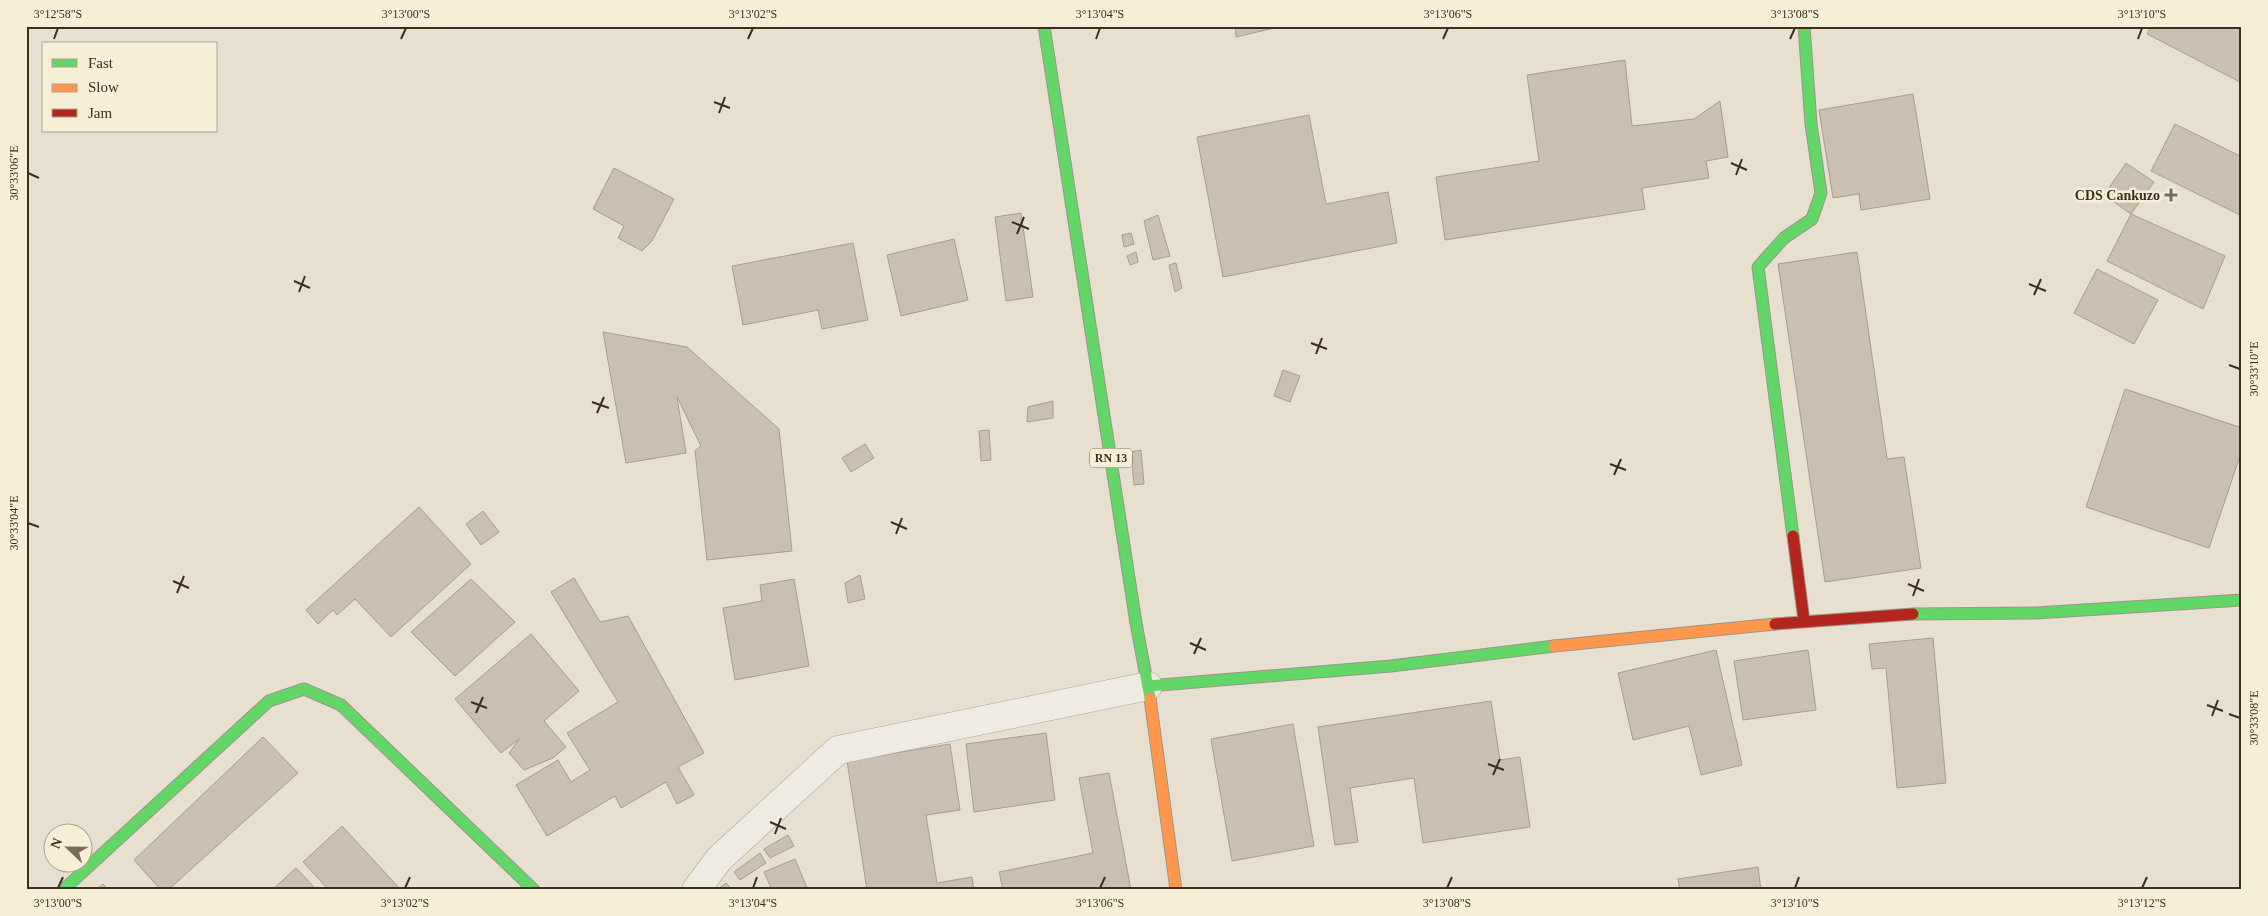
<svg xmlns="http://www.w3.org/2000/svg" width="2268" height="916" viewBox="0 0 2268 916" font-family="Georgia,serif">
  <rect width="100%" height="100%" fill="#e7e0d1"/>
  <path fill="#cbbfb2" stroke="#a89c90" d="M1235,26H1283L1236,37Z
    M2151,26H2242V83L2147,34Z
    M1625,60L1632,126L1694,119L1720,101L1728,157L1706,161L1709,178L1642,188L1645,209L1445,240L1436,177L1539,161L1527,75Z
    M1913,94L1930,199L1861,210L1859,194L1833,198L1819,110Z
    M1309,115L1326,204L1388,192L1397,243L1223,277L1197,137Z
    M2175,124L2242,157V216L2151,171Z
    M2126,163L2154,182L2131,214L2104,195Z
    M614,168L674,199L652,241L642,251L618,238L624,226L593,209Z
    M1021,213L1033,297L1006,301L995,217Z
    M2131,214L2225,256L2203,309L2107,261Z
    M1158,215L1170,256L1153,260L1144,221Z
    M1131,233L1134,244L1124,247L1122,235Z
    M954,239L968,300L901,316L887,255Z
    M853,243L868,320L822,329L818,310L743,325L732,266Z
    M1136,252L1138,262L1130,265L1127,256Z
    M1857,252L1887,459L1904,457L1921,568L1825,582L1778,264Z
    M1176,263L1182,288L1175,292L1169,265Z
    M2097,269L2158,300L2134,344L2074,313Z
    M603,332L687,347L779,429L792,551L707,560L695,451L701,446L677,397L686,453L626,463Z
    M1283,370L1300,376L1290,402L1274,396Z
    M2125,389L2242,428V450L2209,548L2086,507Z
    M1053,401V418L1027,422L1028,407Z
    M989,430L991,460L981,461L979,431Z
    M865,444L874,458L851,472L842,458Z
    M1141,450L1144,484L1134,485L1131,452Z
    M419,507L471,564L391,637L355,599L337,615L333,610L318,624L306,610Z
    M483,511L499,532L481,545L466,524Z
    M860,575L865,599L848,603L845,583Z
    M574,578L600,622L628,616L704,753L678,767L694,795L677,804L666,782L621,808L615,796L547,836L516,785L558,760L571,782L590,770L567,733L618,702L551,592Z
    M471,579L515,622L455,676L411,632Z
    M794,579L809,666L735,680L723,608L762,601L760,585Z
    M531,634L579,691L544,721L566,747L553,758L524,770L509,753L519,739L501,753L455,699Z
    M1933,638L1946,783L1897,788L1886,668L1872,669L1869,644Z
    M1716,650L1742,765L1701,775L1689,726L1633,740L1618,673Z
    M1808,650L1816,710L1743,720L1734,661Z
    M1491,701L1500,760L1520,757L1530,827L1423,843L1414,778L1350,788L1358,842L1335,845L1318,727Z
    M1293,724L1314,846L1232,861L1211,739Z
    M1046,733L1055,800L974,812L966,744Z
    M263,737L298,773L168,890H161L134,860Z
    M950,744L960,810L926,815L937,883L972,877L974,890H867L847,761Z
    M1109,773L1131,890H1003L999,872L1093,853L1079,778Z
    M342,826L401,890H329L303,862Z
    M788,835L794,846L770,858L764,849Z
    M760,853L766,863L740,880L734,872Z
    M795,859L808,890H772L764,872Z
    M1758,867L1761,890H1680L1678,879Z
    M296,868L315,888L272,890Z
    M726,883L733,890H717Z
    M103,884L108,890H96Z"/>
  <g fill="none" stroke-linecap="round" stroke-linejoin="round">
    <defs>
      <path id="street" d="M696,890L719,859L838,750L1148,686"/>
      <path id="fast" d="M1044,26L1136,623L1150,698
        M1793,536L1758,267L1784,238L1812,219L1821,193L1811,124L1804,26
        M1913,614L2036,613L2242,600
        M1148,686L1391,666L1554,646
        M63,890L269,701L304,689L341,705L534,890"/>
      <path id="slow" d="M1554,646L1775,624
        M1150,698L1176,890"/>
      <path id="jam" d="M1793,536L1804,621
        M1775,624L1913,614"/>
    </defs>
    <use href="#street" stroke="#ada599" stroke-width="29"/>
    <use href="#fast" stroke="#9c958a" stroke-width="13"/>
    <use href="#slow" stroke="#9c958a" stroke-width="13"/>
    <use href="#jam" stroke="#9c958a" stroke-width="13"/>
    <use href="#street" stroke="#efebe3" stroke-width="28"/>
    <use href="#fast" stroke="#63d668" stroke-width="11"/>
    <use href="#slow" stroke="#ff974d" stroke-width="11"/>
    <use href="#jam" stroke="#b3261e" stroke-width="11"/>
  </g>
  <path fill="none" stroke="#3d2e20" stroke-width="2" d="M54,39L58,28M401,39L406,28M748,39L753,28M1096,39L1100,28M1443,39L1448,28M1790,39L1795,28M2138,39L2142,28M714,102L730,108M719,113L725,97M1731,163L1747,170M28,173L39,178M1736,175L1742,159M1012,222L1029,229M1017,234L1024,217M294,281L310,288M2029,284L2046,291M299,292L305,276M2034,295L2041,279M1311,343L1327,349M1316,354L1322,338M2229,365L2240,369M592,402L609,408M597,413L604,397M1610,464L1626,470M1614,475L1621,459M891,522L907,529M28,523L39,527M896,534L902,518M173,581L189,588M1908,584L1924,591M177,593L184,576M1913,596L1919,579M1190,643L1206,650M1194,654L1201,638M471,702L487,708M2207,705L2223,711M476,713L483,697M2229,714L2240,718M2212,716L2218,700M1488,764L1504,770M1493,775L1500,759M770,822L786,829M775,834L781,818M58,888L63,877M405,888L410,877M753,888L757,877M1100,888L1105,877M1447,888L1452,877M1795,888L1799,877M2142,888L2147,877"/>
  <path fill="#786c5e" stroke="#f7eed8" stroke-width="2" d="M2168.5 187.5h5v5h5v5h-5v5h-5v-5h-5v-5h5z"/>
  <g text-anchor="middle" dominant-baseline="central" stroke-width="5" stroke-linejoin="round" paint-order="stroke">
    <rect fill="#f7eed8" stroke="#756857" stroke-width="1" x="1090" y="448.5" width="42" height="19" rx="4"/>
    <g font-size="12" font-weight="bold" fill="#3d2e20">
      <text x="1111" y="458">RN 13</text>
    </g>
    <g font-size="14" font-weight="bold" fill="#3d2e20" stroke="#f7eed8" text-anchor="end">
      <text x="2160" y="195">CDS Cankuzo</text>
    </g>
  </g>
  <rect width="2268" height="916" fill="none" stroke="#f7eed8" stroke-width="55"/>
  <rect x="42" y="42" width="175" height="90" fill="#f7eed8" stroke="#ada18e"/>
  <rect x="52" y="59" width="25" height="8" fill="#63d668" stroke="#ada18e"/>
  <text x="88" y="68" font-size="15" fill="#3d2e20">Fast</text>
  <rect x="52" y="84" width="25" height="8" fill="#ff974d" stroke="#ada18e"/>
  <text x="88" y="92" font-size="15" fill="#3d2e20">Slow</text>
  <rect x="52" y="109" width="25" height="8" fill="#b3261e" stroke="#ada18e"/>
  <text x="88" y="118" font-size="15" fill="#3d2e20">Jam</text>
  <g transform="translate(68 848) rotate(292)"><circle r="24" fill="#f7eed8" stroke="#ada18e"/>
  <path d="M0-4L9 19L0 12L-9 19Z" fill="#786c5e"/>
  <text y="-8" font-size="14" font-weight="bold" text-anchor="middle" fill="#3d2e20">N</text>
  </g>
  <rect x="28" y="28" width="2212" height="860" fill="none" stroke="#3d2e20" stroke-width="2"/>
  <g font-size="12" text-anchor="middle" fill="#3d2e20">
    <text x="58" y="18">3°12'58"S</text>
    <text x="406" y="18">3°13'00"S</text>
    <text x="753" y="18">3°13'02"S</text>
    <text x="1100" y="18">3°13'04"S</text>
    <text x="1448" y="18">3°13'06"S</text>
    <text x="1795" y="18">3°13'08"S</text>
    <text x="2142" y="18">3°13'10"S</text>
    <text transform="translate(14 173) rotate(-90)" y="4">30°33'06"E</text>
    <text transform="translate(2254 369) rotate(-90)" y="4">30°33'10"E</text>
    <text transform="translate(14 523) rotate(-90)" y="4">30°33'04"E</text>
    <text transform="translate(2254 718) rotate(-90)" y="4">30°33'08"E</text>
    <text x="58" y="907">3°13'00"S</text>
    <text x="405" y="907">3°13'02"S</text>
    <text x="753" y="907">3°13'04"S</text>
    <text x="1100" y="907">3°13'06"S</text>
    <text x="1447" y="907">3°13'08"S</text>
    <text x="1795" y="907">3°13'10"S</text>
    <text x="2142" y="907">3°13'12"S</text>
  </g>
</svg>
